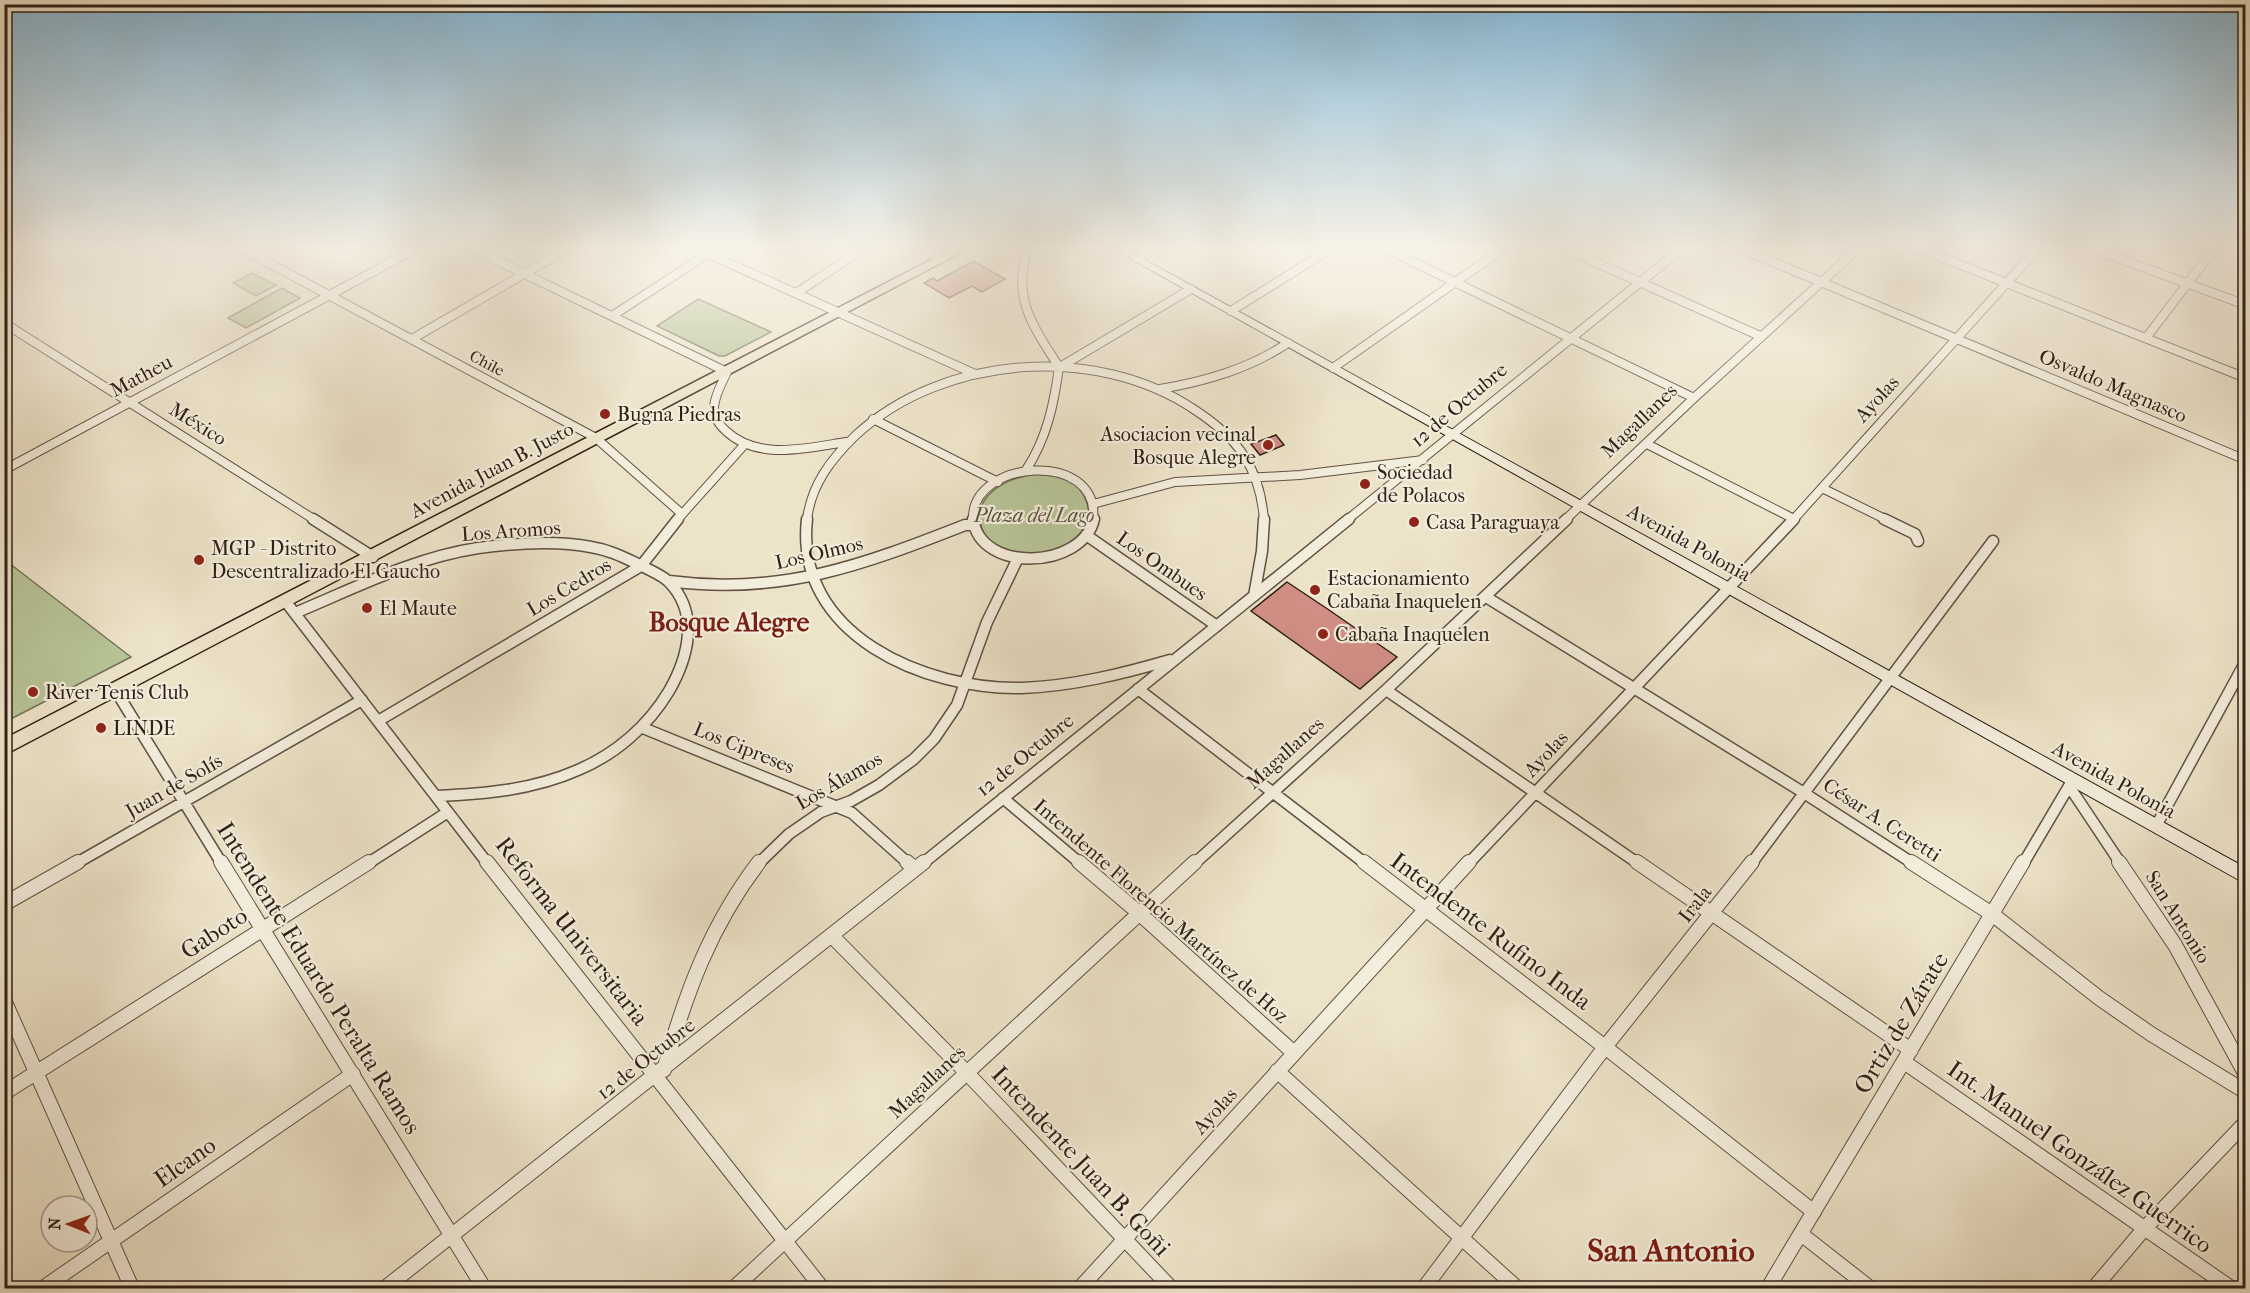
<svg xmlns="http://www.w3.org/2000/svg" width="2250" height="1293" viewBox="0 0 2250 1293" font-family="'IM FELL French Canon',serif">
  <rect width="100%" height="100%" fill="#ede3c9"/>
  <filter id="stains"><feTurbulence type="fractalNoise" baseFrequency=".00333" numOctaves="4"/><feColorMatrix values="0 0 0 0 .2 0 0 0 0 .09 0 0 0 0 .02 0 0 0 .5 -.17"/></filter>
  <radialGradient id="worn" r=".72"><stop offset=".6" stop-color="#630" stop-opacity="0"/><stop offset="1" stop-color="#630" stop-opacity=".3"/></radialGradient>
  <path fill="#b7c497" stroke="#747256" stroke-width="1.5" d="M252,273L276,285L256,296L233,283Z
    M282,288L300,298L246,328L228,318Z
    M698,299L707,303L771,332L725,356H719L657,326Z
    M1037,474C1047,476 1058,475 1068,480C1076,483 1083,492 1086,500C1097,530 1065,554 1036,555C1031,555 1024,553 1018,552C1013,551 1005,552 1000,550C993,546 985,536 982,529C970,495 1008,477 1037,474Z
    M5,560L131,657L5,722Z"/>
  <path fill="#d28f87" stroke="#302016" stroke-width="1.5" d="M973,261L1005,279L982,292L972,286L949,298L924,283L933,278L937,281Z
    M1276,435L1284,445L1260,455L1251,444Z
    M1287,582L1329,610L1397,657L1360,689L1251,611Z"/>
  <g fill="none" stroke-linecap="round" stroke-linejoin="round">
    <defs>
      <path id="street-far2" d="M237,246L596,438L682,514
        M467,246L727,372C722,383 715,394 714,407C714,416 719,425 726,431C758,461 807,448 846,442
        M691,246L975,374
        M915,246L944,258
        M1380,246L1694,398
        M1559,246L1760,336
        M1735,246L2246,460
        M1913,246L2246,378
        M2085,246L2246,305
        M252,254L267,246
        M1137,259L1160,246
        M798,292L867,246
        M1231,311L1335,246
        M612,316L720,246
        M4,323L315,520
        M2146,338L2216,246
        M412,339L572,246
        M1060,367L1191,289
        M1333,368L1507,246
        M1160,389C1207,381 1248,369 1288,343
        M873,419L998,482
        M1647,444L1794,519
        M4,470L421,246
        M1026,470C1047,438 1054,404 1059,367C1033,326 1010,296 1029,246
        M1822,488L1887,520
        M1093,504L1175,482L1300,475L1423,460
        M677,520L745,444
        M807,520C811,485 831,459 856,435C943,355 1096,343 1195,410C1238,438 1260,468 1264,520
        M973,520C970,459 1101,449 1093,520
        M1347,520L1685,246
        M1565,520L1694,398L1861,246
        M1793,520L2040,246"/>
      <path id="street-far1" d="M313,519L373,557
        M807,519C794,635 925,690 1022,688C1073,686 1122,674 1170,660
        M973,519C980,574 1083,569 1094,519
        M1884,519L1915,534L1918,541
        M1086,535L1217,626
        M669,581C781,596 863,565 965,525H973
        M1254,596L1262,551L1264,519
        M1486,597L1804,793L1914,864
        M286,602L488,864
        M295,613C355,588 413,558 478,548C515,543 555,540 591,547C610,550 625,558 642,566C651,571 662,575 669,582C700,614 688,658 669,691C648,726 616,754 578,770C533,790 484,794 436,796
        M1138,689L1366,864
        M1386,690L1639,864
        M116,691L222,864
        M378,721L641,566L678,519
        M643,728L852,813L909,864
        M2069,786L2121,864
        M1003,798L1081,864
        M2156,826L2246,661
        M75,864L362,700
        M367,864L448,812
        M758,864L789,834L821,812L851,801L879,785L914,759L934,739L957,705L987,622L1018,558
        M922,864L1349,519
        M1194,864L1386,690L1567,519
        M1468,864L1794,519
        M1751,864L1993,541
        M2023,864L2072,781"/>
      <path id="street" d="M221,862L484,1288
        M487,862L822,1288
        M907,862L915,869
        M1079,862L1139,913L1294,1053
        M1364,862L1605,1047L1814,1212
        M1637,862L1911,1050
        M1911,862L1992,914L2099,998L2151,1034L2246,1092
        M2119,862L2175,945L2246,1075
        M4,904L78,862
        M832,936L967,1073L1171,1288
        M4,1000L132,1288
        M1904,1062L2231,1288
        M664,1070C686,993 710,926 759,862
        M1277,1071L1517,1288
        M4,1093L369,862
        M1801,1234L1870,1288
        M43,1288L353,1074
        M385,1288L924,862
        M734,1288L1195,862
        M1080,1288L1469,862
        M1424,1288L1605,1047L1752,862
        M1768,1288L2023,862
        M2094,1288L2144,1229L2246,1122"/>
      <path id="secondary" d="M1108,246H1120L2246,868V884Z"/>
      <path id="primary" d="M958,246H973L4,755V739Z"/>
    </defs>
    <use href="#street-far2" stroke="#5f5143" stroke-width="10"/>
    <use href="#street-far1" stroke="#5f5143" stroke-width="13"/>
    <use href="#street" stroke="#5f5143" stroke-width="16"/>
    <use href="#secondary" stroke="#302016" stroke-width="2"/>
    <use href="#primary" stroke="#302016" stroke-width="3"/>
    <use href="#street-far2" stroke="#f3eddc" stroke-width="8"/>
    <use href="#street-far1" stroke="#f3eddc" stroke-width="10"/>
    <use href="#street" stroke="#f3eddc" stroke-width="14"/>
    <use href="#secondary" fill="#f3eddc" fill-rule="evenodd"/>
    <use href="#primary" fill="#ede3c9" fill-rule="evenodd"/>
  </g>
  <linearGradient id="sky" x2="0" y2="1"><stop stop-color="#88b8d5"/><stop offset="0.58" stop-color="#f7f2e7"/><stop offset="1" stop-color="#f7f2e7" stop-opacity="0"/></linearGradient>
  <rect width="2250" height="427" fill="url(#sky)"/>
  <g fill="#8f2418" stroke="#f3eddc" stroke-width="2">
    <circle cx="605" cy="414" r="6"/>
    <circle cx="1268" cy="445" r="6"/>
    <circle cx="1365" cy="484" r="6"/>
    <circle cx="1414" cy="522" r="6"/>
    <circle cx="199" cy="560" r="6"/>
    <circle cx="1315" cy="590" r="6"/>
    <circle cx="367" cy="608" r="6"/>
    <circle cx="1323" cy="634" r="6"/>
    <circle cx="33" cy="692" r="6"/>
    <circle cx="101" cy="728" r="6"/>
  </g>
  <g text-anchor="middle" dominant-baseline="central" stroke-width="4.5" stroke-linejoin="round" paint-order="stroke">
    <g font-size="16" fill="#302016" stroke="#f3eddc">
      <text transform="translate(487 363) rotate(28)">Chile</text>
    </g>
    <g font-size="20" fill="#302016" stroke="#f3eddc">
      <text transform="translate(141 376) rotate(-28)">Matheu</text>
      <text transform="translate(2113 386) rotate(23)">Osvaldo Magnasco</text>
      <text transform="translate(1877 399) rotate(-48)">Ayolas</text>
      <text transform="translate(1459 405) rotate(-40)">12 de Octubre</text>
      <text transform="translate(1639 421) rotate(-44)">Magallanes</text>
      <text transform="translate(198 424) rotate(32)">México</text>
      <text transform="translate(492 470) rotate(-28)">Avenida Juan B. Justo</text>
      <text transform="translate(511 531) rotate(-4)">Los Aromos</text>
      <text transform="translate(1689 543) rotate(29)">Avenida Polonia</text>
      <text transform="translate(819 553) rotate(-13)">Los Olmos</text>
      <text transform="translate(1162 566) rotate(35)">Los Ombues</text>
      <text transform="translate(569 587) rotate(-31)">Los Cedros</text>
      <text transform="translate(744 748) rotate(22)">Los Cipreses</text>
      <text transform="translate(1285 753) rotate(-42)">Magallanes</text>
      <text transform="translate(1546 754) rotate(-47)">Ayolas</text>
      <text transform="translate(1025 755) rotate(-39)">12 de Octubre</text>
      <text transform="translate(2114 780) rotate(29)">Avenida Polonia</text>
      <text transform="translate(839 781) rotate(-30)">Los Álamos</text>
      <text transform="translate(174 786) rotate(-30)">Juan de Solís</text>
      <text transform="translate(1882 820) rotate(33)">César A. Ceretti</text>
      <text transform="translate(1695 904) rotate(-52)">Irala</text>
      <text transform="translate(1161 911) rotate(41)">Intendente Florencio Martínez de Hoz</text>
      <text transform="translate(2178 917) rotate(58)">San Antonio</text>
      <text transform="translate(646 1059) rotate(-38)">12 de Octubre</text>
      <text transform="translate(927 1082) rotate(-43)">Magallanes</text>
      <text transform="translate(1215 1111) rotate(-48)">Ayolas</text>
    </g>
    <g font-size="20" fill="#302016" stroke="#f3eddc" text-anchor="start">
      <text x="617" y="414">Bugna Piedras</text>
      <text x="1256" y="434" text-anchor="end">Asociacion vecinal<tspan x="1256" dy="23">Bosque Alegre</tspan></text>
      <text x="1377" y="472">Sociedad<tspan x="1377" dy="23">de Polacos</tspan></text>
      <text x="1426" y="522">Casa Paraguaya</text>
      <text x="211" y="548">MGP - Distrito<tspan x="211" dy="23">Descentralizado El Gaucho</tspan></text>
      <text x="1327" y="578">Estacionamiento<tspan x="1327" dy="23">Cabaña Inaquelen</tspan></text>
      <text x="379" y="608">El Maute</text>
      <text x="1335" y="634">Cabaña Inaquelen</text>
      <text x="45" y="692">River Tenis Club</text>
      <text x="113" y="728">LINDE</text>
    </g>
    <g font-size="20" font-style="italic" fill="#58513d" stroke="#f3eddc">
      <text x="1034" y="515">Plaza del Lago</text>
    </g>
    <g font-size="24" fill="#302016" stroke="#f3eddc">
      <text transform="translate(572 931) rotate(52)">Reforma Universitaria</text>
      <text transform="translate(1491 931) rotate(37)">Intendente Rufino Inda</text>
      <text transform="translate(214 933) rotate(-33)">Gaboto</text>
      <text transform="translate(319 978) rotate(58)">Intendente Eduardo Peralta Ramos</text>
      <text transform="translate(1901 1023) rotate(-59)">Ortiz de Zárate</text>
      <text transform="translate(2080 1157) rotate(35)">Int. Manuel González Guerrico</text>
      <text transform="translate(1081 1161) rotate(47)">Intendente Juan B. Goñi</text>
      <text transform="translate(185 1162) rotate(-35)">Elcano</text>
    </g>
    <g font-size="26" font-weight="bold" fill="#7a1f14" stroke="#f3eddc">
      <text x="729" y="622">Bosque Alegre</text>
    </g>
    <g font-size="32" font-weight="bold" fill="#7a1f14" stroke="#f3eddc">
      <text x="1671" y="1250">San Antonio</text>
    </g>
  </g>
  <rect width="2250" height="1293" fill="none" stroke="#ede3c9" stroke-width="24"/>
  <rect x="6" y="6" width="2238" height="1281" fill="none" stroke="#302016" stroke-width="3"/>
  <rect x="12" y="12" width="2226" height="1269" fill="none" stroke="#302016" stroke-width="1.5"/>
  <g transform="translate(69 1224) rotate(271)"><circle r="28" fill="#f3eddc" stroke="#a59b8d" stroke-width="1.5"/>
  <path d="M0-4.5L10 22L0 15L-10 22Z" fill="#8f2418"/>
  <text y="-9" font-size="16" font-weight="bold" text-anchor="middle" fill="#302016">N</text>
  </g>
  <rect width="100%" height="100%" filter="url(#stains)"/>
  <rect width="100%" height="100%" fill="url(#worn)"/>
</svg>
